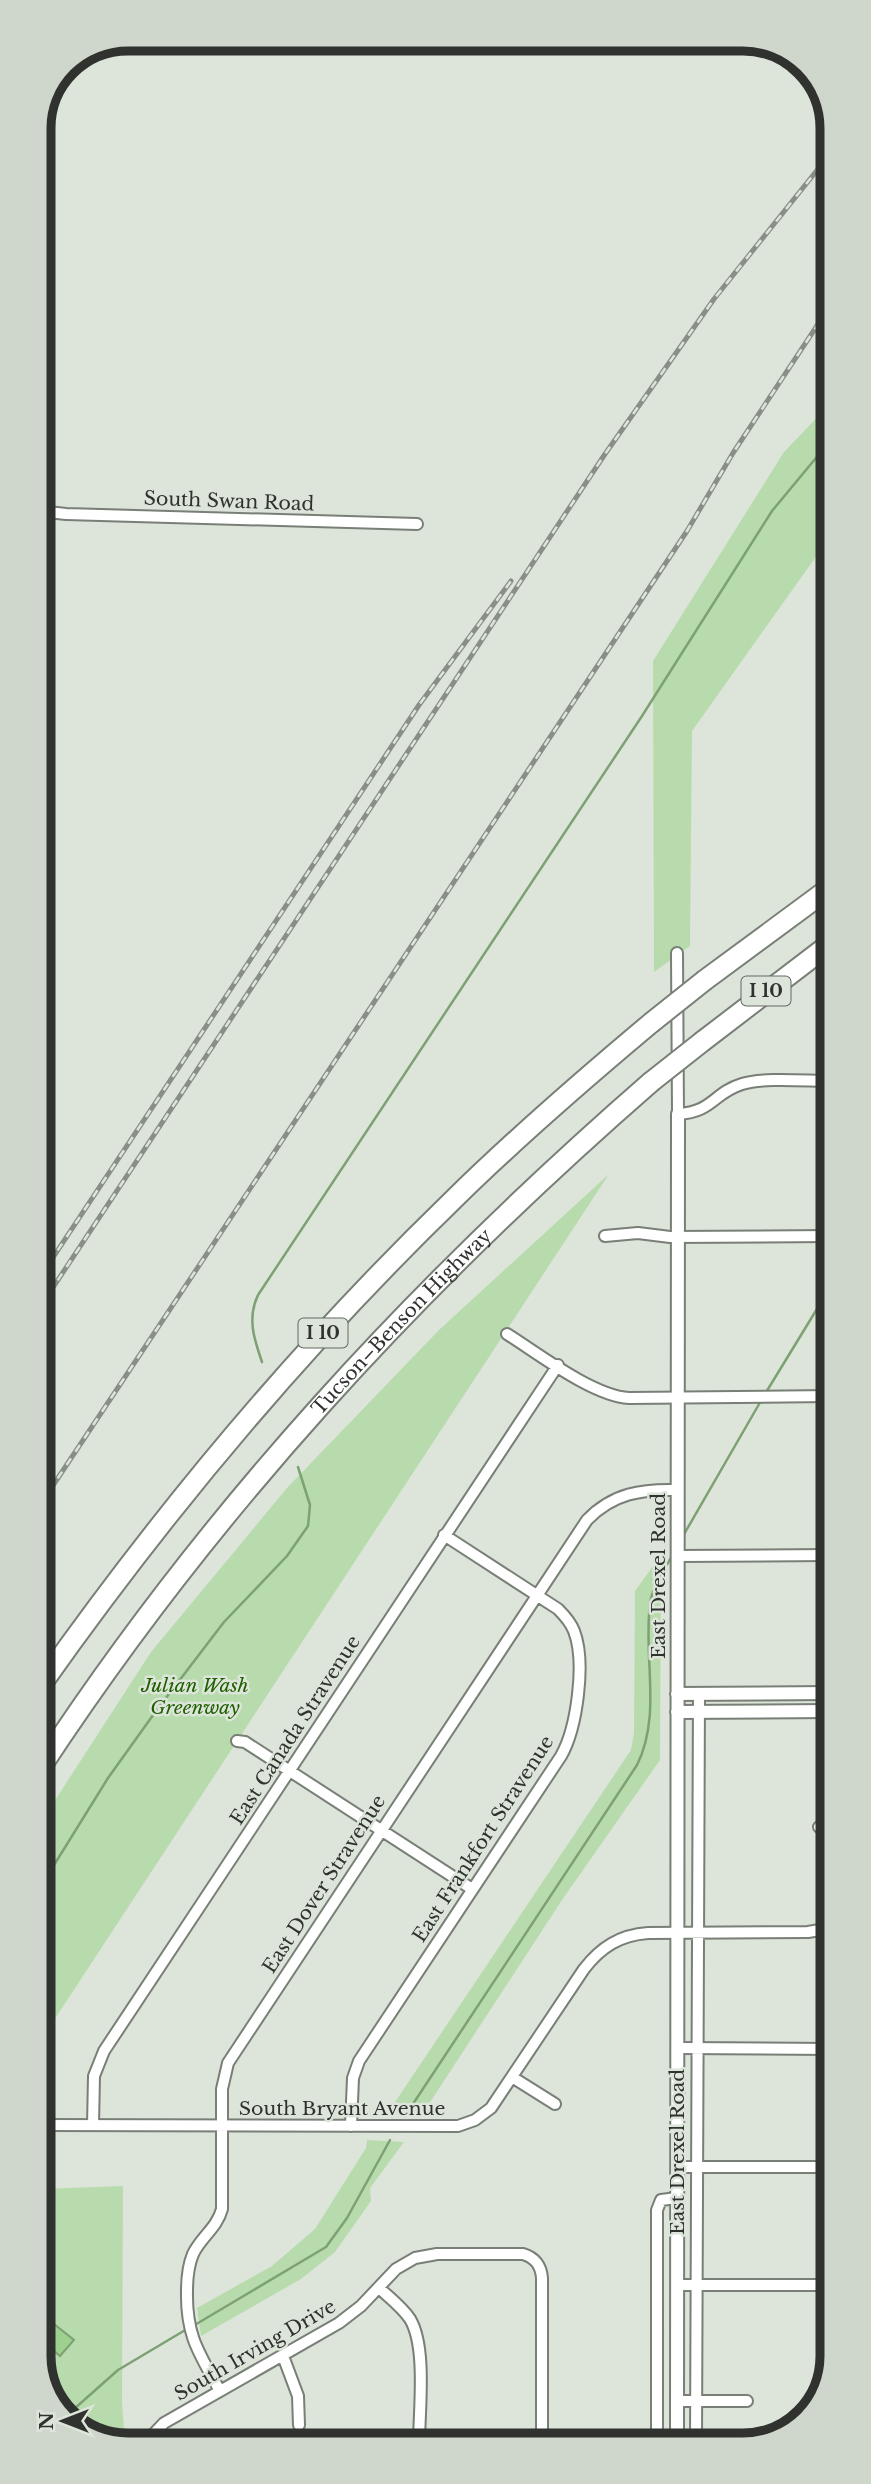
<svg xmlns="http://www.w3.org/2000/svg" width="871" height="2484" viewBox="0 0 871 2484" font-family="'Libre Baskerville',serif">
  <rect width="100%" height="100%" fill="#dde5da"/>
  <path fill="#b7dbad" d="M830,404V537L692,731L690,946L654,972L653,661L784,452Z
    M609,1174L41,2040V1822L151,1652L287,1488L439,1330Z
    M661,1555L660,1760L562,1900L423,2113L387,2114L631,1750L634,1733L635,1591Z
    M367,2140L404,2142L370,2188L371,2201L335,2252L301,2279L201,2336L197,2308L272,2266L315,2229L366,2148Z
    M123,2186L122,2401L124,2432L128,2445H121L69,2424L41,2379V2189Z"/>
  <path fill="#9ed190" stroke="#7da173" stroke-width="2" d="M49,2320L74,2340L60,2356L41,2340V2329Z"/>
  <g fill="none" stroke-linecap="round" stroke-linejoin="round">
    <path stroke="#7da173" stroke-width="2.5" d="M262,1362C254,1339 247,1318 258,1295L642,716L772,511L830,441
      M765,1394L831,1286
      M683,1536L762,1399
      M41,1886L108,1778L156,1711L224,1622L287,1556L308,1526L310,1505L298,1467
      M405,2116L637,1765C662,1715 643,1657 650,1604C652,1587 665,1569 673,1554
      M193,2326L326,2247L347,2218L390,2140
      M65,2417L118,2370L187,2329"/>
    <defs>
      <path id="minor" d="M39,511L66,514L417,524
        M677,953L678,1114C713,1112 713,1093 742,1084C764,1077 806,1081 831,1081
        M605,1236L638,1233L670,1237L831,1236
        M507,1334C539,1354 593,1396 629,1398L831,1396
        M677,1556L831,1555
        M237,1741L245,1742L472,1889
        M819,1827L832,1838
        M677,2048L832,2049
        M512,2077L555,2104
        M41,2125L458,2126L475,2120L491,2108L584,1969C601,1947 620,1935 648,1933L808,1932L832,1928
        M93,2125L94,2076L104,2051L558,1365
        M351,2126L353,2078L359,2061L561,1756C577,1728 586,1662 574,1631C571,1623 565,1616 558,1609L444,1535
        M677,2167H832
        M677,2285H832
        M379,2288C390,2298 402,2307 410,2319C427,2347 419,2411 419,2444
        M283,2356L298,2396L299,2425
        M220,2391C199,2353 186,2336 187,2291C187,2278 188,2266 193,2254C201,2237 217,2228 222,2209V2089L228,2063L587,1520C613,1493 642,1489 677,1490
        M677,2401H747
        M145,2443L164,2423L339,2323L361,2306L396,2269L415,2258L437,2254H523C536,2258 541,2266 542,2278V2444
        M657,2443V2210L661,2200L677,2198
        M696,2443L699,1694"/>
      <path id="tertiary" d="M677,1694L832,1693
        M677,1712L832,1711
        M677,2443L678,1114"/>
      <g id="motorway">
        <path d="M705,980L831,887"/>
        <path d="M703,1041L831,943"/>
        <path d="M41,1685C164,1511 300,1348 454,1199C517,1137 583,1080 651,1023"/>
        <path id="s1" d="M41,1767C212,1507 417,1286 651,1082"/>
      </g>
    </defs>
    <use href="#minor" stroke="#787f76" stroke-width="14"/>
    <use href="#tertiary" stroke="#787f76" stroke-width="16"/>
    <use href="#motorway" stroke="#787f76" stroke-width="23"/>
    <use href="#minor" stroke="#fff" stroke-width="10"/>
    <use href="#tertiary" stroke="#fff" stroke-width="12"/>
    <use href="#motorway" stroke="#fff" stroke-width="19"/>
    <defs>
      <path id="rail" d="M40,1277L419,705L511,581
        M40,1307L605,454L714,299L830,154
        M40,1505L687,531L733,453L830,306"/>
    </defs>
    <use href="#rail" stroke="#898f87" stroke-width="5"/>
    <use href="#rail" stroke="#dde5da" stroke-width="2.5" stroke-dasharray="8" stroke-linecap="butt"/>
    <defs>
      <path id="motorway-bridge" d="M651,1023L705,980
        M651,1082L703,1041"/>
    </defs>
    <use href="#motorway-bridge" stroke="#787f76" stroke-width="23" stroke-linecap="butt"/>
    <use href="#motorway-bridge" stroke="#fff" stroke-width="19"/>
  </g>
  <g text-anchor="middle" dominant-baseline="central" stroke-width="5" stroke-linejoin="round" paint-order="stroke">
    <g fill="#dde5da" stroke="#636862" stroke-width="2">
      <rect x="741.5" y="976.5" width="49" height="29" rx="5"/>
      <rect x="298.5" y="1318.5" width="49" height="29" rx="5"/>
    </g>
    <g font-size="18" font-weight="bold" fill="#2f322e">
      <text x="766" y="991">I 10</text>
      <text x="323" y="1333">I 10</text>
    </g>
    <g font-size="19" fill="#2f322e" stroke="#dde5da">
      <text transform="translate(229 501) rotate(2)">South Swan Road</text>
      <text stroke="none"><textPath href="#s1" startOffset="574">Tucson–Benson Highway</textPath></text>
      <text transform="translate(658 1576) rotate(-90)">East Drexel Road</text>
      <text transform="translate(295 1730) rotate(-57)">East Canada Stravenue</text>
      <text transform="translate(483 1839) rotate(-57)">East Frankfort Stravenue</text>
      <text transform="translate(324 1884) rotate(-57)">East Dover Stravenue</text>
      <text x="342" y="2108">South Bryant Avenue</text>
      <text transform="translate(677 2152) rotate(-90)">East Drexel Road</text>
      <text transform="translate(255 2350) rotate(-30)">South Irving Drive</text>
    </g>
    <g font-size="19" font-style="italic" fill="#1f6001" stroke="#dde5da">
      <text x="195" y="1685">Julian Wash<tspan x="195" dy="22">Greenway</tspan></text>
    </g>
  </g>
  <path d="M0 0H871V2484H0ZM128 51H743A77 77 0 0 1 820 128V2356A77 77 0 0 1 743 2433H128A77 77 0 0 1 51 2356V128A77 77 0 0 1 128 51Z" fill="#cfd7cc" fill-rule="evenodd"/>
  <path fill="none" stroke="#2f322e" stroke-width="9" d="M128 51H743A77 77 0 0 1 820 128V2356A77 77 0 0 1 743 2433H128A77 77 0 0 1 51 2356V128A77 77 0 0 1 128 51Z"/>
  <g transform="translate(63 2421) rotate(270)" stroke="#dde5da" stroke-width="5" paint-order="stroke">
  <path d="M0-5L12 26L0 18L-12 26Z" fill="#2f322e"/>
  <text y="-10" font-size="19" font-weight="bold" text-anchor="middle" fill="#2f322e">N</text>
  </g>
</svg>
